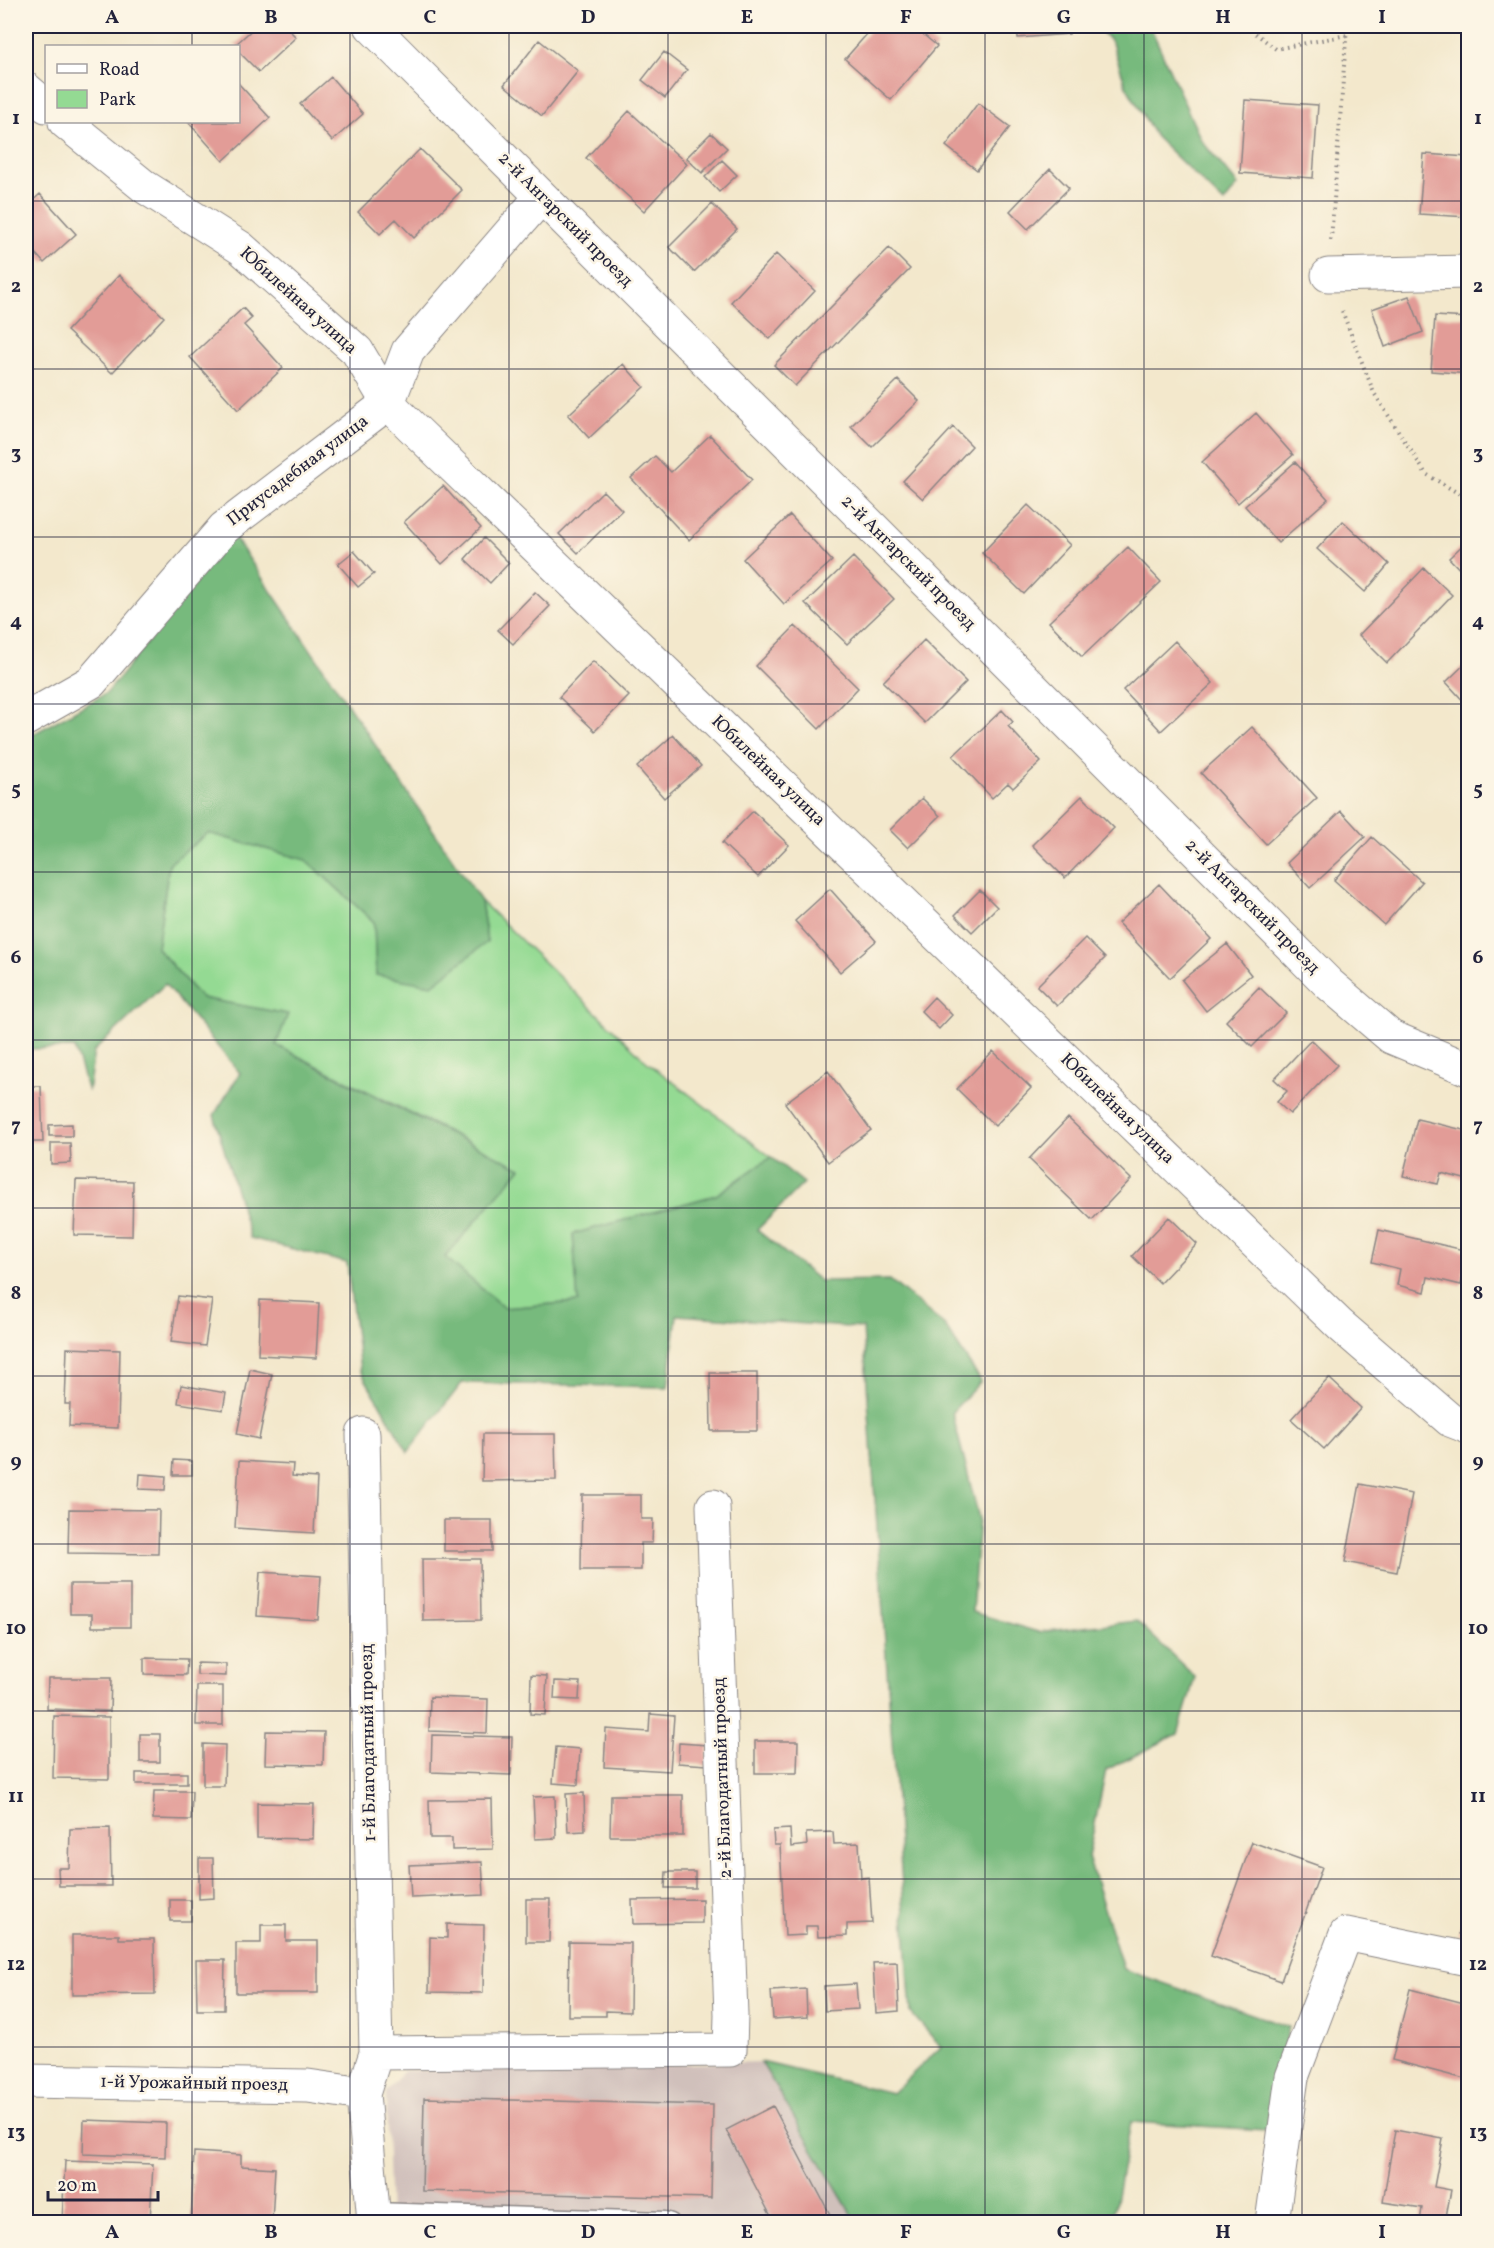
<svg xmlns="http://www.w3.org/2000/svg" width="1494" height="2248" viewBox="0 0 1494 2248" font-family="Vollkorn,serif">
  <rect width="100%" height="100%" fill="#fcf5e5"/>
  <filter id="ink" filterUnits="userSpaceOnUse"><feTurbulence type="fractalNoise" baseFrequency=".0167" numOctaves="2"/><feDisplacementMap in="SourceGraphic" scale="12" xChannelSelector="R" yChannelSelector="G"/><feConvolveMatrix kernelMatrix="1 2 1 2 8 2 1 2 1" color-interpolation-filters="sRGB"/></filter>
  <filter id="wash" filterUnits="userSpaceOnUse"><feTurbulence type="fractalNoise" baseFrequency=".008" numOctaves="4" result="noise"/><feDisplacementMap in="SourceGraphic" scale="24" xChannelSelector="R" yChannelSelector="G"/><feGaussianBlur stdDeviation="1.35" result="paint"/><feColorMatrix in="noise" values="0 0 0 0 0 0 0 0 0 0 0 0 0 0 0 0 0 1.4 0 .05"/><feComposite in="paint" operator="in"/></filter>
  <g filter="url(#wash)">
    <rect width="100%" height="100%" fill="#f3e8cc"/>
    <path fill="#d0c0bb" d="M761,2062L856,2222H390L386,2092L404,2071Z"/>
    <path fill="#94da93" stroke="#5b7e67" stroke-width="1.5" d="M208,833L306,860L374,922L376,975L487,942L481,901L647,1062L771,1157L716,1195L573,1234L578,1302L504,1308L445,1257L520,1168L276,1045L287,1014L201,998L157,948L169,864Z"/>
    <path fill="#77ba7d" stroke="#4c6e5c" stroke-width="1.5" d="M1097,26H1150L1201,140L1238,185L1224,203L1156,137L1126,86L1112,43Z
      M233,535L481,901L487,942L432,985L376,975L374,922L306,860L208,833L169,864L157,948L201,998L288,1014L276,1045L386,1102L521,1168L445,1257L504,1308L578,1302L573,1234L716,1195L771,1157L804,1183L757,1230L820,1281L890,1280L945,1326L981,1381L952,1412L979,1518L972,1612L1038,1632L1137,1621L1195,1677L1178,1734L1106,1770L1088,1857L1123,1969L1289,2027L1266,2130L1131,2122L1112,2222H856L761,2062L892,2093L941,2047L911,2013L863,1328L677,1315L668,1387L462,1383L408,1452L360,1370L347,1263L250,1238L214,1115L240,1073L165,984L94,1051L88,1092L74,1048L26,1049V738L107,693Z"/>
    <g id="blocks">
      <path fill="#e29c97" d="M256,26H285L296,37L259,72L238,51V46H234Z
        M874,26H913L937,46L891,100L845,59Z
        M1017,26H1068L1069,34L1018,38Z
        M539,40L578,71L542,116L504,85Z
        M664,52L687,70L665,98L642,80Z
        M331,77L363,114L332,141L300,104Z
        M238,83L270,118L223,161L188,122H238Z
        M1245,100L1318,105L1313,178L1240,173Z
        M978,103L1010,127L977,170L946,146Z
        M629,111L687,164L644,211L586,158Z
        M711,133L727,148L702,173L686,158Z
        M420,149L462,190L414,238L396,219L380,234L358,212Z
        M1424,154L1468,157V217L1419,214Z
        M722,160L737,175L719,192L705,177Z
        M1050,169L1069,188L1028,229L1010,211Z
        M40,194L76,234L44,263L26,243V207Z
        M712,204L737,229L694,272L669,247Z
        M889,248L910,269L795,386L774,365Z
        M776,254L815,291L770,339L731,302Z
        M119,275L164,317L112,373L67,331Z
        M1409,296L1423,332L1385,347L1372,309Z
        M243,308L252,318L244,325L283,368L238,410L190,357Z
        M1435,316L1468,318V374L1431,371Z
        M623,364L644,387L589,438L568,415Z
        M898,380L919,401L872,447L851,426Z
        M1256,413L1293,455L1238,503L1202,462Z
        M953,427L972,446L923,499L903,481Z
        M710,435L752,480L689,540L631,478L655,456L671,472Z
        M1295,462L1328,499L1278,543L1245,506Z
        M443,486L481,528L442,564L404,522Z
        M603,491L622,510L578,553L559,534Z
        M1028,505L1070,545L1024,594L982,553Z
        M790,515L832,561L784,604L743,559Z
        M1343,521L1389,564L1365,592L1317,549Z
        M484,538L509,563L490,583L465,559Z
        M1468,540V578L1449,558Z
        M1128,547L1161,582L1082,657L1049,622Z
        M354,551L374,574L358,587L338,564Z
        M853,557L894,599L847,644L805,603Z
        M1424,568L1452,595L1387,663L1359,635Z
        M535,592L550,606L513,644L498,630Z
        M795,626L858,688L819,729L756,666Z
        M924,640L966,682L925,723L883,682Z
        M1175,641L1213,683L1161,731L1123,690Z
        M593,661L629,696L595,731L559,697Z
        M1468,661V706L1446,682Z
        M1002,710L1013,722L1008,726L1041,762L1013,788L1008,783L992,798L953,756Z
        M1252,727L1317,798L1266,844L1201,773Z
        M673,735L701,766L664,798L637,767Z
        M1082,796L1114,828L1065,878L1032,845Z
        M922,798L940,816L908,848L890,830Z
        M753,811L789,845L758,877L722,843Z
        M1341,811L1365,837L1310,888L1287,863Z
        M1372,837L1422,882L1384,925L1334,880Z
        M1159,884L1211,939L1170,978L1118,923Z
        M830,889L876,941L840,972L795,921Z
        M980,890L997,907L972,932L955,915Z
        M1085,938L1105,958L1057,1006L1037,986Z
        M1227,944L1251,975L1206,1011L1182,980Z
        M1259,987L1286,1013L1252,1047L1226,1021Z
        M934,997L952,1015L939,1029L921,1011Z
        M1311,1040L1337,1065L1290,1114L1277,1102L1287,1091L1274,1079Z
        M993,1051L1031,1088L995,1126L957,1089Z
        M828,1071L871,1130L828,1162L785,1103Z
        M26,1086H41L43,1142H26Z
        M1068,1118L1131,1179L1092,1220L1029,1159Z
        M1417,1119L1468,1131V1180L1441,1173L1438,1184L1403,1176Z
        M72,1124V1136H49V1125Z
        M51,1143H70L71,1163L51,1164Z
        M76,1180L133,1181L132,1236L74,1235Z
        M1169,1217L1197,1244L1160,1283L1132,1256Z
        M1379,1230L1468,1251L1461,1285L1428,1277L1425,1292L1397,1285L1400,1269L1372,1262Z
        M178,1296L212,1300L205,1346L171,1342Z
        M260,1300L319,1303L316,1358L258,1355Z
        M67,1348L120,1350L118,1428L69,1426L70,1404H65Z
        M250,1369L272,1374L259,1439L237,1434Z
        M710,1373H757V1431H711Z
        M1329,1378L1361,1408L1324,1449L1291,1419Z
        M181,1385L226,1393L223,1410L178,1403Z
        M483,1434H555L556,1480L482,1481Z
        M174,1460L192,1461V1475H173Z
        M239,1461L293,1464L292,1476L317,1478L314,1533L235,1528Z
        M140,1474L166,1476L165,1490L139,1489Z
        M1360,1484L1412,1494L1397,1572L1345,1562Z
        M582,1495H641V1519H653L652,1543H641V1570H581Z
        M69,1509L159,1510L158,1554L68,1553Z
        M444,1520H492V1551H444Z
        M422,1559H480L481,1620L423,1621Z
        M260,1572L321,1576L318,1620L257,1616Z
        M70,1584H130V1627H92V1614H70Z
        M144,1658L187,1659L186,1675L144,1674Z
        M197,1663L226,1664V1676L197,1675Z
        M531,1675L547,1676L545,1715L530,1714Z
        M48,1678H111L110,1711L47,1709Z
        M555,1681L580,1682L579,1700L554,1699Z
        M197,1686H223V1725H196Z
        M430,1697L488,1699L487,1733L429,1731Z
        M650,1714L674,1716L670,1771L604,1767L606,1729L649,1732Z
        M54,1716L109,1717V1779L53,1778Z
        M266,1731L324,1732L323,1765L265,1764Z
        M140,1734H160V1762H140Z
        M432,1735L512,1737L511,1775L431,1772Z
        M755,1741H798L797,1773H755Z
        M679,1743L708,1745L707,1765L678,1763Z
        M203,1744L225,1745L224,1786H203Z
        M556,1747L580,1749L578,1785L553,1783Z
        M136,1773H187V1784H136Z
        M154,1791H192L191,1820L153,1819Z
        M584,1793L585,1831L568,1832L566,1794Z
        M611,1795H683V1836H610Z
        M555,1796L556,1838L535,1839L533,1797Z
        M492,1799L493,1849L452,1850V1838H430L429,1800Z
        M257,1803L314,1804L313,1839L257,1838Z
        M110,1828L111,1886H59L58,1868H69L70,1829Z
        M790,1829L791,1847L807,1845L806,1833L833,1832L834,1844L859,1843L861,1878L869,1877L872,1923L847,1924V1936L818,1937L817,1926H806V1935L785,1936L780,1845H774L773,1830Z
        M1252,1842L1322,1867L1281,1981L1211,1956Z
        M199,1858H213L214,1898L199,1899Z
        M482,1862L484,1895L411,1898L409,1865Z
        M666,1872H695V1888H665Z
        M1467,1894H1468V1936L1459,1934Z
        M526,1899H550L549,1942H526Z
        M702,1899V1923L633,1924L632,1900Z
        M170,1900H191V1921H170Z
        M447,1924L484,1925L483,1993L429,1992L430,1937L447,1938Z
        M261,1925H286V1941H318V1993H236V1943H261Z
        M72,1935H119V1939H154L155,1994L72,1995Z
        M569,1942L631,1943L630,2012L606,2011V2016H568Z
        M196,1960H225L224,2010H197Z
        M897,1962L899,2011L876,2013L873,1963Z
        M856,1984L858,2009L825,2011L824,1986Z
        M806,1989L807,2017L773,2019L771,1991Z
        M1410,1989L1468,2004V2064L1465,2079L1392,2060Z
        M424,2098L713,2105L711,2198L422,2191Z
        M773,2106L834,2222H774L726,2130Z
        M84,2120L166,2123L165,2157L83,2154Z
        M1395,2130L1443,2139L1434,2187L1451,2190L1445,2222H1420L1422,2208L1383,2202Z
        M194,2152L241,2155V2166L275,2168L272,2222H191Z
        M65,2161L153,2164L150,2222H62Z"/>
    </g>
  </g>
  <g filter="url(#ink)">
    <use href="#blocks" fill-opacity="0" stroke="#8a8584" stroke-width="1.5"/>
    <g fill="none" stroke-linecap="round" stroke-linejoin="round">
      <defs>
        <path id="service" d="M374,2211L665,2220L671,2222"/>
        <path id="minor" d="M371,26L1329,984L1391,1037L1468,1069
          M26,89L46,106
          M65,122L145,187L241,248L357,351L388,403L412,427L1340,1325L1450,1420L1468,1427
          M1328,275L1468,272
          M26,719L91,682L224,528L388,403L408,351L541,197
          M363,1434L376,2053
          M26,2081L308,2086L363,2094
          M374,2222L363,2094L376,2053L730,2050L731,2015L713,1506
          M1272,2222L1292,2077L1346,1934L1468,1959"/>
      </defs>
      <use href="#service" stroke="#8a8584" stroke-width="19"/>
      <use href="#minor" stroke="#8a8584" stroke-width="35"/>
      <path stroke="#8a8584" stroke-width="4" stroke-dasharray="1.5 4.5" stroke-linecap="butt" d="M1246,26L1276,49L1347,35
        M1331,240L1347,26
        M1342,311L1374,393L1426,474L1468,499"/>
      <use href="#service" stroke="#fff" stroke-width="16"/>
      <use href="#minor" stroke="#fff" stroke-width="33"/>
    </g>
  </g>
  <path fill="none" stroke="#22223b" stroke-width="1.5" stroke-opacity="0.55" d="M192,26V46M350,26V2222M509,26V2222M668,26V2222M826,26V2222M985,26V2222M1144,26V2222M1302,26V2222M192,122V2222M26,201H1468M26,369H1468M26,537H1468M26,704H1468M26,872H1468M26,1040H1468M26,1208H1468M26,1376H1468M26,1544H1468M26,1711H1468M26,1879H1468M26,2047H1468"/>
  <g text-anchor="middle" dominant-baseline="central" stroke-width="5" stroke-linejoin="round" paint-order="stroke">
    <g font-size="18" fill="#22223b" stroke="#fcf5e5">
      <text transform="translate(565 220) rotate(45)">2-й Ангарский проезд</text>
      <text transform="translate(298 301) rotate(42)">Юбилейная улица</text>
      <text transform="translate(298 471) rotate(-37)">Приусадебная улица</text>
      <text transform="translate(908 563) rotate(45)">2-й Ангарский проезд</text>
      <text transform="translate(768 771) rotate(44)">Юбилейная улица</text>
      <text transform="translate(1252 907) rotate(45)">2-й Ангарский проезд</text>
      <text transform="translate(1117 1109) rotate(44)">Юбилейная улица</text>
      <text transform="translate(369 1743) rotate(-91)">1-й Благодатный проезд</text>
      <text transform="translate(723 1778) rotate(-92)">2-й Благодатный проезд</text>
      <text transform="translate(194 2084) rotate(1)">1-й Урожайный проезд</text>
    </g>
  </g>
  <rect width="1494" height="2248" fill="none" stroke="#fcf5e5" stroke-width="66"/>
  <rect x="45" y="45" width="195" height="78" fill="#fcf5e5" stroke="#a5a1a1" stroke-width="1.5"/>
  <rect x="57" y="64" width="30" height="9" fill="#ffffff" stroke="#a5a1a1" stroke-width="1.5"/>
  <text x="99" y="75" font-size="18" fill="#22223b">Road</text>
  <rect x="57" y="90" width="30" height="18" fill="#94da93" stroke="#a5a1a1" stroke-width="1.5"/>
  <text x="99" y="105" font-size="18" fill="#22223b">Park</text>
  <path d="M48 2191v9h110v-9" fill="none" stroke="#22223b" stroke-width="3"/>
  <text x="57" y="2191" font-size="18" fill="#22223b" stroke="#fcf5e5" stroke-width="4.5" paint-order="stroke">20 m</text>
  <rect x="33" y="33" width="1428" height="2182" fill="none" stroke="#22223b" stroke-width="2"/>
  <g font-size="20" text-anchor="middle" font-weight="bold" fill="#22223b">
    <text x="112" y="23">A</text>
    <text x="271" y="23">B</text>
    <text x="430" y="23">C</text>
    <text x="588" y="23">D</text>
    <text x="747" y="23">E</text>
    <text x="906" y="23">F</text>
    <text x="1064" y="23">G</text>
    <text x="1223" y="23">H</text>
    <text x="1382" y="23">I</text>
    <text x="16" y="124">1</text>
    <text x="1478" y="124">1</text>
    <text x="16" y="292">2</text>
    <text x="1478" y="292">2</text>
    <text x="16" y="459">3</text>
    <text x="1478" y="459">3</text>
    <text x="16" y="627">4</text>
    <text x="1478" y="627">4</text>
    <text x="16" y="795">5</text>
    <text x="1478" y="795">5</text>
    <text x="16" y="963">6</text>
    <text x="1478" y="963">6</text>
    <text x="16" y="1131">7</text>
    <text x="1478" y="1131">7</text>
    <text x="16" y="1299">8</text>
    <text x="1478" y="1299">8</text>
    <text x="16" y="1467">9</text>
    <text x="1478" y="1467">9</text>
    <text x="16" y="1634">10</text>
    <text x="1478" y="1634">10</text>
    <text x="16" y="1802">11</text>
    <text x="1478" y="1802">11</text>
    <text x="16" y="1970">12</text>
    <text x="1478" y="1970">12</text>
    <text x="16" y="2138">13</text>
    <text x="1478" y="2138">13</text>
    <text x="112" y="2238">A</text>
    <text x="271" y="2238">B</text>
    <text x="430" y="2238">C</text>
    <text x="588" y="2238">D</text>
    <text x="747" y="2238">E</text>
    <text x="906" y="2238">F</text>
    <text x="1064" y="2238">G</text>
    <text x="1223" y="2238">H</text>
    <text x="1382" y="2238">I</text>
  </g>
</svg>
